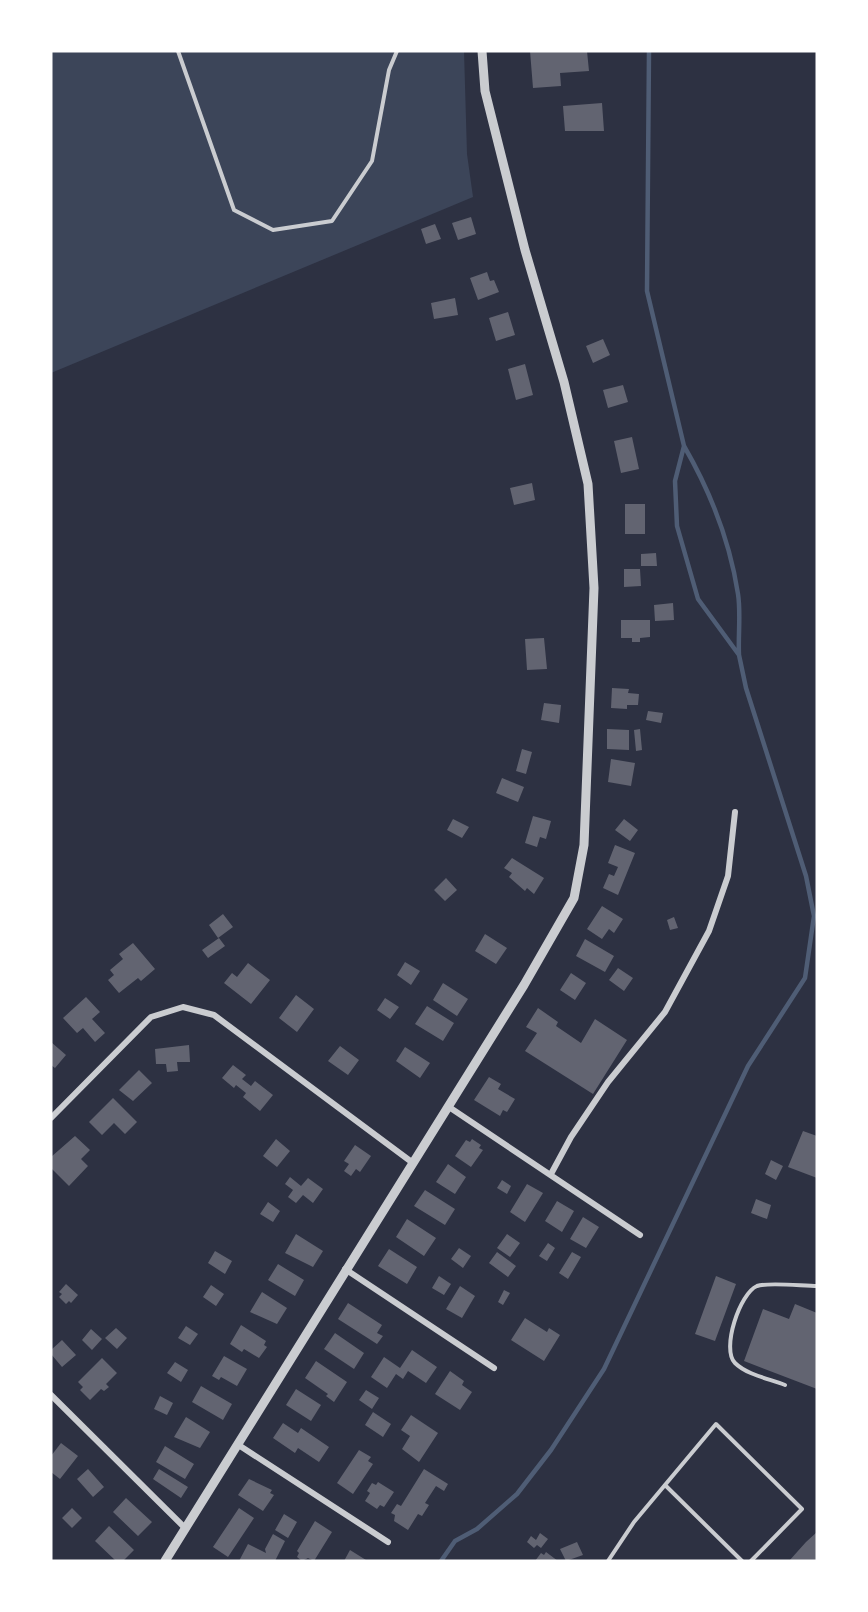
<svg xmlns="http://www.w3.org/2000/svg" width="868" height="1612" viewBox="0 0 868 1612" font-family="Lora,serif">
  <rect width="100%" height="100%" fill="#2d3142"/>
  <path fill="#3c4559" d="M51,51H464L467,154L473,197L51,373Z"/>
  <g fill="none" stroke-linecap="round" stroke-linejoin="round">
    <path stroke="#4f5d75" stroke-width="4.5" d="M684,446C710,491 730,542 738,594C741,613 738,635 739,655
      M441,1561L455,1541L477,1529L517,1494L551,1450L604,1369L748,1066L805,978L814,916L806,876L746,688L739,655L698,599L677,526L675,481L684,446L647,291L649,51"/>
  </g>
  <path fill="#626471" d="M530,51H587L589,71L560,73L561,86L533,88Z
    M602,103L604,131H565L563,106Z
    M471,217L476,234L458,240L452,223Z
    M435,224L441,239L426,244L421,229Z
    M487,272L490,281L494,280L499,292L478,300L470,278Z
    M455,298L458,315L434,319L431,303Z
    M508,312L515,335L496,341L489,318Z
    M603,339L610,355L593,363L586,346Z
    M525,364L533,395L516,400L508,369Z
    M623,385L628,402L608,408L603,390Z
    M632,437L639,469L621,473L614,441Z
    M532,483L535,500L514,505L510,488Z
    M625,504H645V534H625Z
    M656,553L657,566H641V554Z
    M624,569H640L641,586L624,587Z
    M673,603L674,620L655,621L654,605Z
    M621,620H650V637L640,638V642H632V638H621Z
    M544,638L547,669L527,670L525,639Z
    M612,688L629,689L628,693L639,694L638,705H627V709L611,708Z
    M544,703L561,705L559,723L541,720Z
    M648,711L663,713L661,723L646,720Z
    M607,729L629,730V750L607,749Z
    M640,729L642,750L636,751L634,730Z
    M522,749L532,752L526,774L516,771Z
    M611,759L635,763L631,786L608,782Z
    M502,778L524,787L518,802L496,793Z
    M533,816L551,821L546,839L540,837L537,847L525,843Z
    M453,819L469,827L462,838L447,830Z
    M624,819L638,830L630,841L615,830Z
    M615,845L635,853L618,895L603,888L609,874L614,876L618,867L608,863Z
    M512,858L544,878L534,894L527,888L525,891L509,877L512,873L504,868Z
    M446,878L457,890L445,901L434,890Z
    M602,906L623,919L614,933L609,929L602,939L587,929Z
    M223,914L233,927L218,938L209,925Z
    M674,917L678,928L670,930L667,920Z
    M485,934L507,948L496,964L475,951Z
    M219,938L225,946L208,958L202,950Z
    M585,939L614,956L605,972L576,956Z
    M133,943L155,969L141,981L138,978L119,993L108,980L114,975L110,970L123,959L119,954Z
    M405,962L420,971L411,985L397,975Z
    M248,963L270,980L251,1004L224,983L232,973L237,977Z
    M618,968L633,978L624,991L609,980Z
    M571,973L586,983L575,1000L560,990Z
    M443,983L468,999L457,1016L433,1000Z
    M296,995L314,1009L297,1032L279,1018Z
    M86,997L100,1012L92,1019L105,1033L95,1042L83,1028L77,1033L63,1018Z
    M385,998L399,1007L390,1019L377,1010Z
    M427,1006L454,1023L443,1041L415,1024Z
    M538,1008L558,1022L556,1026L581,1043L595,1019L627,1040L593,1094L525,1051L537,1033L526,1027Z
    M51,1042L66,1055L55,1068L51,1065Z
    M189,1045L190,1062H177L178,1071L167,1072L166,1064H156L155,1049Z
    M340,1046L359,1060L348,1075L328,1061Z
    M405,1047L430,1063L420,1078L396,1061Z
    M233,1065L246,1075L242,1079L251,1086L255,1081L273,1095L260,1111L243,1097L246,1093L236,1085L234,1088L222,1078Z
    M139,1070L152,1083L133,1101L119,1090Z
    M489,1077L501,1084L498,1089L515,1099L507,1112L503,1110L500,1116L474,1100Z
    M113,1098L137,1122L125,1134L114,1123L102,1135L89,1122Z
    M803,1131L817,1136V1178L788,1167Z
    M75,1136L90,1150L81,1159L88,1166L69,1186L51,1168V1157Z
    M276,1139L290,1151L277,1167L263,1156Z
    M472,1139L481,1145L479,1148L483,1150L471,1167L455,1156L466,1140L470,1142Z
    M355,1145L371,1156L360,1172L356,1169L351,1176L344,1171L349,1164L344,1161Z
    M771,1160L783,1166L776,1180L765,1174Z
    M448,1164L466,1177L455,1194L436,1182Z
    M290,1177L301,1186L308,1178L323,1189L313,1203L303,1195L296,1203L288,1197L293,1190L285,1184Z
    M502,1180L511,1186L507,1194L497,1188Z
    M527,1184L543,1193L525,1222L510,1212Z
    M425,1190L455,1209L445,1225L414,1206Z
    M756,1199L771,1205L767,1219L751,1213Z
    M557,1201L574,1211L562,1232L545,1221Z
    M268,1202L280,1211L273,1222L260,1214Z
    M583,1217L599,1227L586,1248L570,1239Z
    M407,1219L436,1238L424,1256L396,1237Z
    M296,1234L323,1251L313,1267L285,1253Z
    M507,1234L520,1243L510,1257L497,1248Z
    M548,1243L555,1248L547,1261L539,1256Z
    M459,1248L471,1256L463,1268L451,1259Z
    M389,1249L417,1267L407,1284L378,1266Z
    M215,1251L232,1261L225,1274L208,1263Z
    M497,1252L516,1266L508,1277L489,1263Z
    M572,1252L581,1257L568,1279L559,1273Z
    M278,1264L304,1280L295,1296L268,1280Z
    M439,1276L451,1284L444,1295L432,1288Z
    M716,1276L736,1284L715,1341L695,1334Z
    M66,1284L78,1295L71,1303L69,1301L66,1304L59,1297L62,1294L59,1292Z
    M211,1285L224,1294L216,1306L203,1297Z
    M460,1286L475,1296L462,1318L446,1309Z
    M504,1290L510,1293L503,1305L498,1302Z
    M262,1292L287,1308L277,1324L250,1312Z
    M348,1303L382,1325L377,1333L383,1336L377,1344L338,1319Z
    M795,1304L817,1313V1389L744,1361L763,1309L789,1319Z
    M525,1318L547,1332L549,1328L560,1335L544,1361L511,1340Z
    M241,1325L266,1341L264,1345L267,1347L259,1358L244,1349L242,1352L230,1344Z
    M186,1326L198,1334L190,1345L178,1338Z
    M116,1328L127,1338L117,1349L105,1338Z
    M91,1329L102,1339L92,1350L82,1340Z
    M335,1333L364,1353L354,1369L324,1349Z
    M62,1340L76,1355L62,1367L51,1354V1350Z
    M412,1350L437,1367L426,1383L408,1371L403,1379L396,1374L387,1388L371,1377L384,1357L400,1368Z
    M224,1356L247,1369L237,1386L221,1377L219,1380L212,1376Z
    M102,1358L117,1373L106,1384L109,1387L104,1391L101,1389L90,1400L80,1390L83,1387L78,1382Z
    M316,1361L347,1382L334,1402L326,1396L328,1394L305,1378Z
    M175,1362L188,1370L181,1382L167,1373Z
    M450,1371L464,1381L462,1385L472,1392L460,1410L435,1394Z
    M201,1386L232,1404L223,1420L192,1402Z
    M296,1389L321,1405L311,1421L286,1405Z
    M366,1390L379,1398L372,1409L359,1400Z
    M160,1396L173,1403L167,1415L154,1409Z
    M373,1412L391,1424L383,1437L365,1425Z
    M411,1415L438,1433L419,1462L402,1449L410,1436L401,1430Z
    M186,1417L210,1432L200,1448L174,1437Z
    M283,1423L298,1433L301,1428L329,1447L319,1462L298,1448L295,1453L273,1438Z
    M61,1443L78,1456L60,1479L51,1472V1456Z
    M165,1446L194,1464L185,1479L156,1462Z
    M359,1450L371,1457L368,1461L373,1464L353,1494L337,1483Z
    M88,1469L104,1487L93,1497L77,1479Z
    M159,1469L188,1487L181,1498L153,1479Z
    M424,1469L448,1484L444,1491L436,1486L425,1503L429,1505L422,1516L418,1514L408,1530L394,1521L395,1515L391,1513L397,1504L401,1506Z
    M249,1479L272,1490L270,1493L274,1495L263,1511L238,1495Z
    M378,1482L394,1492L384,1507L380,1505L377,1509L365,1501L370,1493L367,1491L372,1483L376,1485Z
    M126,1498L152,1522L138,1536L113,1512Z
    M72,1508L82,1518L72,1528L62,1518Z
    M239,1508L254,1518L228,1557L213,1547Z
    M284,1514L297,1522L288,1538L275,1530Z
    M315,1521L332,1532L314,1561L308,1558L302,1561L297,1557L299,1553L297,1551Z
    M109,1526L134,1550L123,1561H116L95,1541Z
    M817,1532V1561H789L806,1542Z
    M540,1533L548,1539L541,1548L537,1545L534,1548L527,1542L531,1536L536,1540Z
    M273,1534L285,1541L275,1561H239L248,1544L266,1553L265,1549Z
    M577,1542L583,1555L566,1561L560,1549Z
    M350,1550L366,1560L365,1561H344Z
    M546,1552L558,1561H535L541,1553L544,1555Z"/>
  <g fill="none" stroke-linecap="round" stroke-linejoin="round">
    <path stroke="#caccd0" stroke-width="4" d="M178,51L234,210L273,230L332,221L372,161L389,70L397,51
      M785,1385C770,1379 747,1375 735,1363C721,1349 740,1293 757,1286C768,1282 803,1286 817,1286
      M665,1485L742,1561
      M608,1561L634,1522L716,1424L802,1509L751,1561"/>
    <path stroke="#caccd0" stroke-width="6" d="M449,1107L640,1235
      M51,1118L151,1017L183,1007L214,1015L413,1163
      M551,1174L571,1137L608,1082L665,1012L709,931L728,876L735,812
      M345,1269L494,1368
      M51,1395L185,1528
      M237,1444L388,1542"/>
    <path stroke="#caccd0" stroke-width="9" d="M165,1561L524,985L574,898L584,845L594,588L588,484L564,382L525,250L485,91L482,51"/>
  </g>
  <rect width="868" height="1612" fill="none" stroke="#ffffff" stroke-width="105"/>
</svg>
